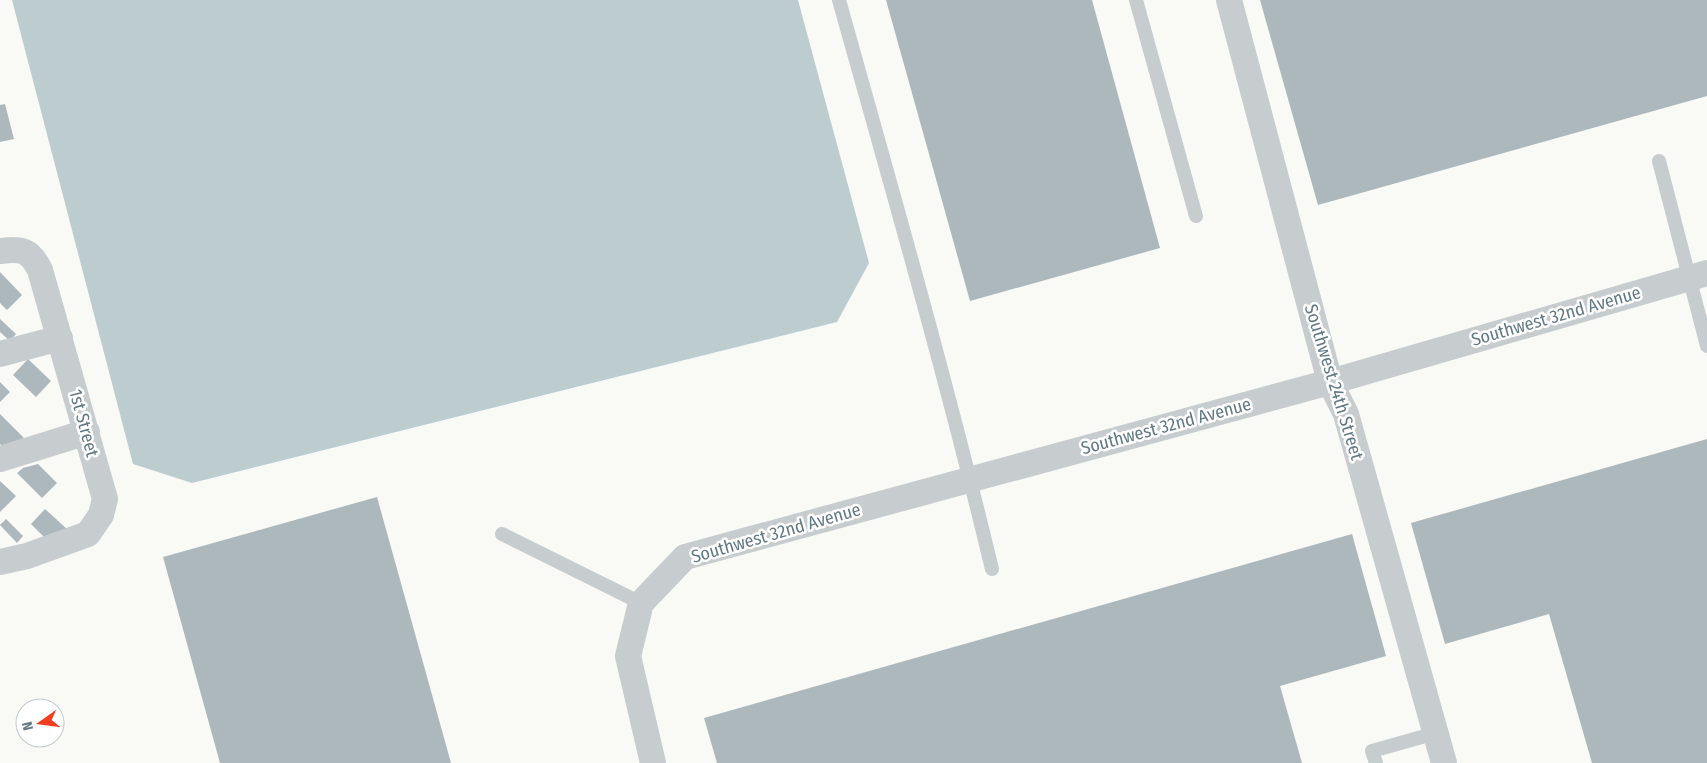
<svg xmlns="http://www.w3.org/2000/svg" width="1707" height="763" viewBox="0 0 1707 763" font-family="'Fira Sans Condensed',sans-serif">
  <rect width="100%" height="100%" fill="#f9f9f6"/>
  <path fill="#bdcccf" d="M12,0H798L869,263L837,322L192,483L133,464Z"/>
  <path fill="#adb8bc" d="M886,0H1092L1160,248L970,301Z
    M1260,0H1707V96L1318,205Z
    M5,104L14,139L0,142V105Z
    M0,272L22,295L7,310L0,303Z
    M0,319L16,334L10,341L0,332Z
    M28,359L51,381L36,397L13,375Z
    M0,382L10,392L0,402Z
    M0,414L24,438L5,448L0,444Z
    M1707,439V763H1592L1549,614L1445,644L1411,523Z
    M38,464L57,483L42,498L17,473L23,468Z
    M0,481L16,496L0,512Z
    M377,497L451,763H220L163,557Z
    M45,509L68,530L48,541L31,524Z
    M6,519L23,536L17,543L0,525Z
    M1352,534L1386,656L1280,686L1302,763H717L704,718Z"/>
  <g fill="none" stroke-linecap="round" stroke-linejoin="round">
    <path stroke="#c7cccf" stroke-width="14" d="M839,0C892,189 946,378 992,569
      M1136,0L1196,216
      M1659,161L1707,346
      M502,534L641,603
      M1376,763L1372,751L1436,733"/>
    <path stroke="#c7cccf" stroke-width="26" d="M1229,0L1330,382L1346,414L1444,763
      M0,251C22,248 30,250 40,270L105,499L101,515L88,534L27,556L0,562
      M0,354L60,338
      M0,459L87,432
      M653,763L628,656L641,603L685,557L1330,382L1707,273"/>
  </g>
  <g text-anchor="middle" dominant-baseline="central" stroke-width="5" stroke-linejoin="round" paint-order="stroke">
    <g font-size="18" fill="#627884" stroke="#fff">
      <text transform="translate(1556 316) rotate(-16)">Southwest 32nd Avenue</text>
      <text transform="translate(1334 382) rotate(73)">Southwest 24th Street</text>
      <text transform="translate(84 423) rotate(75)">1st Street</text>
      <text transform="translate(1166 426) rotate(-15)">Southwest 32nd Avenue</text>
      <text transform="translate(776 533) rotate(-16)">Southwest 32nd Avenue</text>
    </g>
  </g>
  <g transform="translate(40 723) rotate(256)"><circle r="24" fill="#ffffff" stroke="#c0c9ce"/>
  <path d="M0-4L9 19L0 12L-9 19Z" fill="#f23d1e"/>
  <text y="-8" font-size="14" font-weight="bold" text-anchor="middle" fill="#627884">N</text>
  </g>
</svg>
